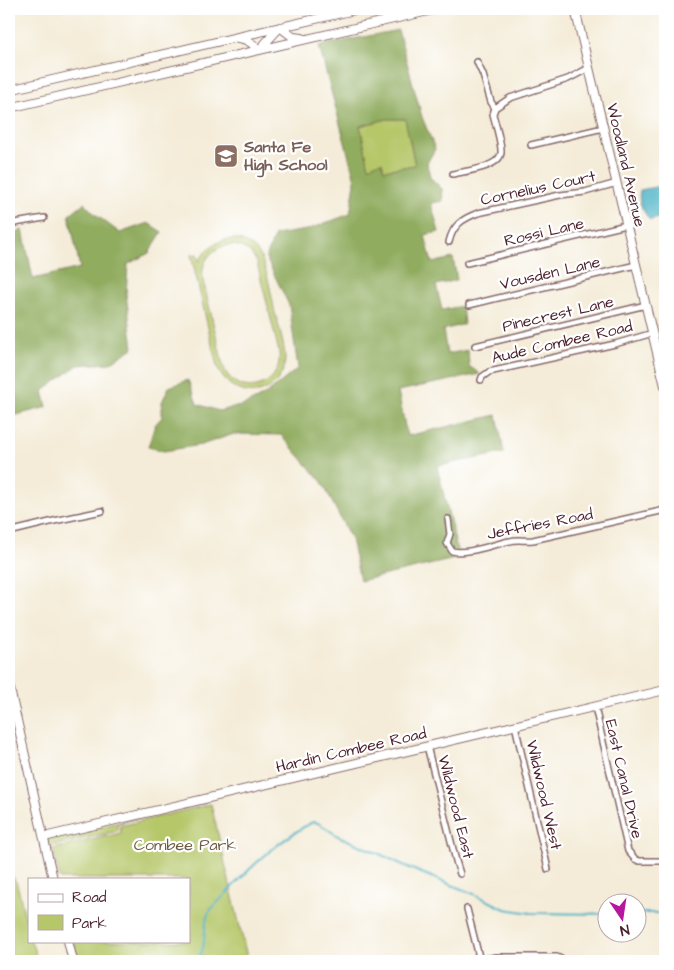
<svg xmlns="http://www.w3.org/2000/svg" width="674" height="970" viewBox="0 0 674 970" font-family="'Architects Daughter',sans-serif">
  <rect width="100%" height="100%" fill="#fff"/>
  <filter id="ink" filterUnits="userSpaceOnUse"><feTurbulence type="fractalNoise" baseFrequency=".02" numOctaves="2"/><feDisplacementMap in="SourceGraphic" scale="10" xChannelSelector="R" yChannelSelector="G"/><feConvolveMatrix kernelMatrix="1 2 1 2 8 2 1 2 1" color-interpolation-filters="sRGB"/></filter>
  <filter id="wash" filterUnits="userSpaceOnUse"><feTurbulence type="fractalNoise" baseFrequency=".0096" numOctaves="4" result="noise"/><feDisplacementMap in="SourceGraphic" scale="20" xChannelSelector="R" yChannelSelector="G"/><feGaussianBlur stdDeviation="1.12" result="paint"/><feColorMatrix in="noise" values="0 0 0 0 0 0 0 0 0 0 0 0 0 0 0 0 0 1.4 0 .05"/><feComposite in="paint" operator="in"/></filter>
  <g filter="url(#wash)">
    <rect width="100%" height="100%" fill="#f4ecd8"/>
    <path fill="#b6c76a" stroke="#80734a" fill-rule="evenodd" d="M387,119H406L415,165L384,170L382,162L369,168L360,126Z
      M234,239C244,241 253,245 259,254C267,267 272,298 275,313C279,327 283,341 285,354C285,360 285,365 283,370C271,403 228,398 217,366L191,255L197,254L199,261C207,247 218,239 234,239ZM233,245C245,247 252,252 257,263L279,352C284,389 234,401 223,365L203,280C200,260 214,245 233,245Z
      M206,802L119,823L117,825L118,831L52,846L51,850L57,879L47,839Z
      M211,804L248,961H78L74,941H189V879H60L53,849L121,833L120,826Z
      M9,869L17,884L29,933V941H31L38,961H9Z"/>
    <path fill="#90ac5e" stroke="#6d6644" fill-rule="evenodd" d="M398,30L422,117L435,149L427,163L430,177L442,189L443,201L431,203L439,232L425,235L432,263L453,258L457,280L436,285L442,310L462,306L464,324L443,330L447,354L468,350L469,366L480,374L398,391L407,436L497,415L504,453L437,466L459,558L360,581L351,539L322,482L281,435L234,434L201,445L164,451L148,447L155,425L162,417V402L169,387L188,380L197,404L219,411L245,405L268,393L298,368L289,305L266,258L275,235L307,230L350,214L355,183L354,176L319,46ZM387,119H405L415,165L384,170L381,162L374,164L369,167L360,126Z
      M84,203L96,215L120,233L148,223L162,232L149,253L128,264L126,294L133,348L110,363L78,365L43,391L47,407L9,417V234L23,230L33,279L80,268L69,215Z"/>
    <path fill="#46b0c5" stroke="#486878" d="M665,185V217L650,220C643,211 637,202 640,190Z"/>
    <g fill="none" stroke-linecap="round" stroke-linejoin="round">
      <path stroke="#46b0c5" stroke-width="2" d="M636,913H665
        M194,961C209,954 201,926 209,912C212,907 218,903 222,898C248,869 278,840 313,822L318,823L338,836L371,850L414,870L474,894L505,909L531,913L606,914"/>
    </g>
  </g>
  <g filter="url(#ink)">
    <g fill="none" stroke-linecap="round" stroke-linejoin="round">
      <defs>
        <path id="street" d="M495,108L510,98L568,79L589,68
          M531,145L603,128
          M453,174C465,171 499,168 501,153C502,144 495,123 493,114L495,108L491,102L483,75L477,62
          M9,224L44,218
          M449,242C453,225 462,219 478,213L560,195L585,192L617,183
          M467,263L626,225
          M469,305L636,265
          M475,346L646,305
          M481,380L482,377L489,372L615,344L653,333
          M448,519L450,534L447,543L452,551C467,555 494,544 510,541C517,539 525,541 533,540L665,510
          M9,532L54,521L102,511
          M595,707L628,851L635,859L639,861H665
          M515,725L548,869
          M427,746L456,861L460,874
          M467,909L480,961
          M480,960L496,957H557L565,961"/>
        <path id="secondary" d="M575,9L665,386
          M9,685L53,879
          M44,837L665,690
          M68,941L73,961"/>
        <path id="primary" d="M280,27L293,37L302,38
          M238,38C247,39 252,43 259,50
          M260,49L280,27
          M9,90L359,9
          M9,108L437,9"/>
      </defs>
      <use href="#street" stroke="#866768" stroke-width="8"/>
      <use href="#secondary" stroke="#866768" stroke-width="10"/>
      <use href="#primary" stroke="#866768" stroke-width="10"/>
      <use href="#street" stroke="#fff" stroke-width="5"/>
      <use href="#secondary" stroke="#fff" stroke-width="8"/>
      <use href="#primary" stroke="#fff" stroke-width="8"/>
    </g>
  </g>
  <defs>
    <symbol id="school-square" viewBox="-11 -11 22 22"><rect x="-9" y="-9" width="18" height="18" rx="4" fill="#8d6e63" stroke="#fff"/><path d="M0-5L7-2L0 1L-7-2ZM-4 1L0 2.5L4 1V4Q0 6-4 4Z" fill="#fff"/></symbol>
  </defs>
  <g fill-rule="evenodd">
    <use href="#school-square" x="212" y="142" width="28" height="28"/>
  </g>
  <g text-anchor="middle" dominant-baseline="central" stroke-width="4.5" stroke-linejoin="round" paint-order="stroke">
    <g font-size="16" font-weight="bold" fill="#785e54" stroke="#fff" text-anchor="start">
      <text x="244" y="147">Santa Fe<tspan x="244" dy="18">High School</tspan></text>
    </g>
    <g font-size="16" fill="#4a1f2b" stroke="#fff">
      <text transform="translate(626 165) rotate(77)">Woodland Avenue</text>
      <text transform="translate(538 188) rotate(-12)">Cornelius Court</text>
      <text transform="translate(544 232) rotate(-13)">Rossi Lane</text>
      <text transform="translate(550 273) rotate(-13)">Vousden Lane</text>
      <text transform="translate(558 314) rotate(-13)">Pinecrest Lane</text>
      <text transform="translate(562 342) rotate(-13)">Aude Combee Road</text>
      <text transform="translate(540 524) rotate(-11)">Jeffries Road</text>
      <text transform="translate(351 750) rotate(-13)">Hardin Combee Road</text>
      <text transform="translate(624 779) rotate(77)">East Canal Drive</text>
      <text transform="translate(544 795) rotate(77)">Wildwood West</text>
      <text transform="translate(456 807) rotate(76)">Wildwood East</text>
    </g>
    <g font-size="16" fill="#705a41" stroke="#fff">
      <text x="185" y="845">Combee Park</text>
    </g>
  </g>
  <rect width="674" height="970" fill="none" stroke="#fff" stroke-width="30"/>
  <rect x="28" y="878" width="162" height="65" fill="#ffffff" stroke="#b7a5aa"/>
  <rect x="38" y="894" width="25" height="8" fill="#ffffff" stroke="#b7a5aa"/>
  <text x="72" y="902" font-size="15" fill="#4a1f2b">Road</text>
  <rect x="38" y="915" width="25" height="15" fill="#b6c76a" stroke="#b7a5aa"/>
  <text x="72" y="928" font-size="15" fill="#4a1f2b">Park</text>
  <g transform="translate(622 918) rotate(167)"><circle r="24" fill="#ffffff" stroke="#b7a5aa"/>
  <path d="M0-4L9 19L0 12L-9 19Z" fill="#b5179e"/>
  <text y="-8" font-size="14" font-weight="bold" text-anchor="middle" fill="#4a1f2b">N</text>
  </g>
</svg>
